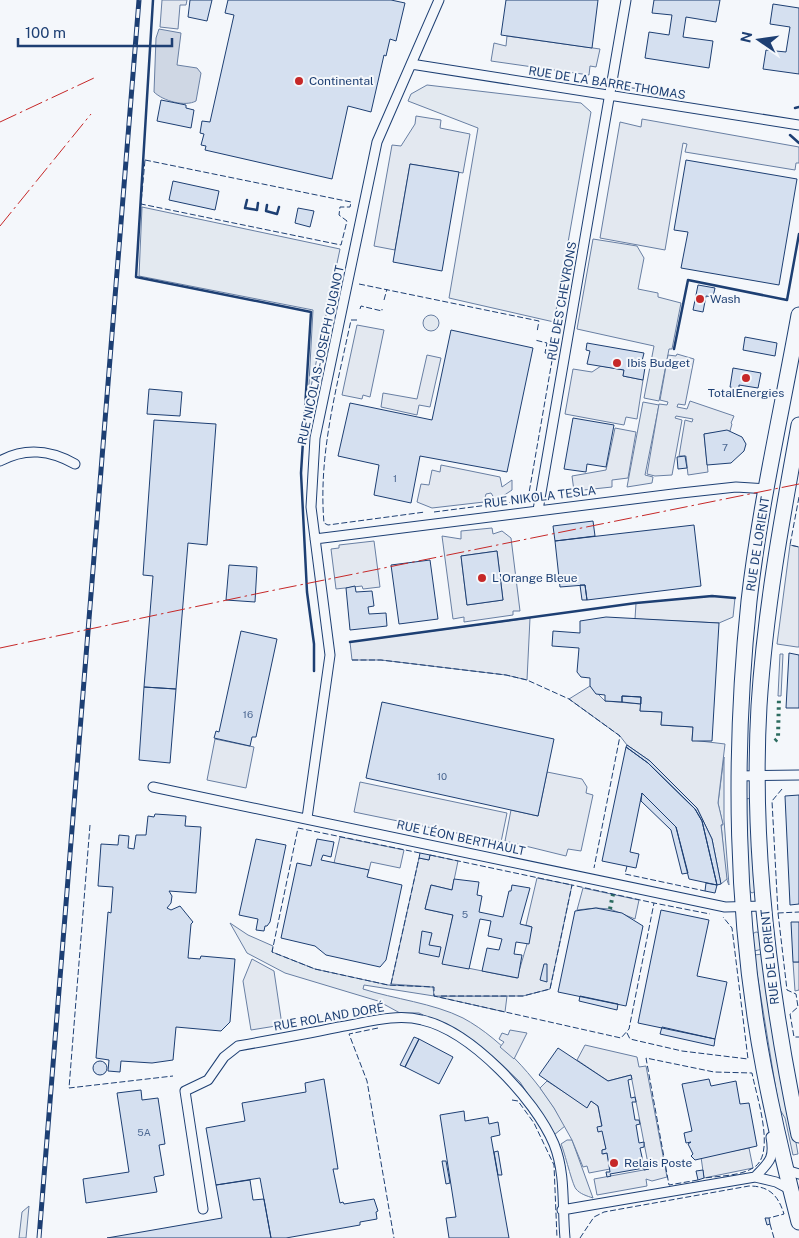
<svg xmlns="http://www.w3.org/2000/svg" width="799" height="1238" viewBox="0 0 799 1238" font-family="'Public Sans',sans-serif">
  <rect width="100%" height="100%" fill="#f4f7fb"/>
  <path fill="#e3e9f0" stroke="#687fa3" d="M427,85L581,103L591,112L554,322L449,298L478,128L408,101L411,94Z
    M142,207L340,249L308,401L313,310L139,276Z
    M593,239L637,246L644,258L638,289L658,293V297L681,303L672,349H669L659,401L644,398L654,346L577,329Z
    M423 323a8 8 0 1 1 16 0a8 8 0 1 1-16 0Z
    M643,402L659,405L645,475L653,477L652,483L627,487Z
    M724,757V820L729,885C724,877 723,839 721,825H723L718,803Z
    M753,798L756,891L752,893L748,890L745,799Z
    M230,923L248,935L273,946L272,952L315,969L388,985L434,987V996H507L505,1012L434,996L364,985L363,989C394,999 433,1003 463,1018C504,1040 543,1086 565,1126L554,1135L520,1082L498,1061L462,1034L419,1013H400L378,1001L285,973L247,953Z
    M756,932L761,933L763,949L754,951L752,934Z
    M763,954L798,1154L793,1155L785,1118L779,1108L754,955Z
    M567,1140H572L593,1198C587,1196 580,1194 576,1189C572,1184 565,1153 561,1144Z
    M29,1206L26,1238H19L22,1212Z"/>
  <path fill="#e3e8f0" stroke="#687fa3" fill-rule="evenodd" d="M162,0H187L186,5H180L178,29L160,27Z
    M507,36L600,49L596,67L590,66L589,75L491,61L494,43L506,46Z
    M416,116L441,120L440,128L470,134L463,173L410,164L395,250L374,246L392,145L401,146L415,124Z
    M642,119L799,147V163H796L795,170L685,152L687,144L683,143L665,250L600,238L620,122L641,127Z
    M357,325L384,330L370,397L363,395L362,399L342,395Z
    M677,354L694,359L685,405L678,404L677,407L687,409L690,401L734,416L731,423L732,424L730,431L704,434L708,472L688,475L686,456H679L685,420L692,422L693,419L676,416L675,418L682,420L672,475L655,476L647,474L659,404L667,405L668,402L660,400L668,355L676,356Z
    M427,355L441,358L430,407L419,405L417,415L381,407L383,393L417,399Z
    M601,366L624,370L623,376L643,380L637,419L626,417L624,425L565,414L573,369L592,372Z
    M615,428L636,432L628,478L612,480V487L574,491L572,476L606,470Z
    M441,465L500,477L502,487L512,480V490L503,496L504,500H500L496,501L491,493L486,494L484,502L432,508L417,502L421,484L429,485L432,470L440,472Z
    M492,528L493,534L502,531L511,538L520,611H513V615L464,622V617L453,619L442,536L461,539V531ZM497,551L503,600L467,605L461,556Z
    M374,541L380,587L363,589L362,586L336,589L331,549L339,548V545Z
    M790,545L799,547V647H797L777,644Z
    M712,596L735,598L733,617L719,623L635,619L636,603Z
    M530,618L527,680L506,675L381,660H352L350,642Z
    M780,654H783L781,696H778Z
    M590,686L605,701L641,704L640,711L662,712L661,725L693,727L692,740L725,744L718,803L723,824L721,825L727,879L721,884L712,839L697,808L650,761L627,745L620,736L569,699Z
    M215,739L254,747L246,788L207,780Z
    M547,772L582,779L587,787L586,793L593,795L581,851L568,849L566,856L505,841L511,810L538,816Z
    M360,782L507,813L501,842L354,812Z
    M340,837L404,850L400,868L371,862L369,870L334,863Z
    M430,855L458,861L452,890L431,885L425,909L453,915L443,963L517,978L532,927L526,925L537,878L572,885L550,989L523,996H434L433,987L391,984L419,858L429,860Z
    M583,888L639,900L635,919L610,909L596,908L577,910Z
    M252,959L274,971L282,1025L251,1030L243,981Z
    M793,962H799V990L795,991Z
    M510,1030L527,1033L514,1059L500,1047L504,1042L499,1039L502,1033L508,1035Z
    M585,1045L637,1057L639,1067L646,1066L667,1177L652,1181L646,1179L647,1186L597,1195L594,1179L649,1169L631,1075L608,1081L577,1060Z
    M547,1081L587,1107L591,1101L598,1106L606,1149L602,1150L603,1154L607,1153L610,1169L589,1173L587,1166L583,1167L572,1140L554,1108L540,1088Z
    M749,1148L753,1168L704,1178L701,1157Z"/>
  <path fill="#cfd7e4" stroke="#687fa3" d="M159,29L181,33L177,65L197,68L201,73L196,101C185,107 163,101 154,92L156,38Z"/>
  <path fill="#d5e0f0" stroke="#1d3f73" d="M190,0H212L207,21L188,17Z
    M228,0H391L405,3L396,41L390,39L386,56L384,55L371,112L348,106L332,179L205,150L206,146L201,145L204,134L200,133L202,121L210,122L234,15L225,13Z
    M506,0H598L592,48L501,35Z
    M654,0H720L716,22L686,17L683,37L713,41L709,68L645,58L649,32L669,35L672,15L652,13Z
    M773,4L799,8V74L763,69L766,50L786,52L790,27L770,24Z
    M161,100L186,105V108L194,110L191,128L157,121Z
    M686,160L797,179L779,285L681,268L688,232L674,230Z
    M410,164L459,172L442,271L393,262Z
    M173,181L219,191L215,210L169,200Z
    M298,208L314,211L310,227L295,223Z
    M698,285L715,288L713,297L706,296L703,312L693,310Z
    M451,330L533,348L507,472L420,456L411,503L374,495L379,465L338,456L350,403L432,420Z
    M745,337L777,343L775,356L743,350Z
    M587,343L644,353L642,361H646L643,380L623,376L624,370L587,364L590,351L586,350Z
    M733,368L761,373L758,388L739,385V389L730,387Z
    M149,389L182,392L180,416L147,414Z
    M743,390L747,395L745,398L740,393Z
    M573,418L614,425L606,467L587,464L586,472L564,469Z
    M154,420L216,424L207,545L188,543L176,689L144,687L153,576L143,575Z
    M727,430L742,437L746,444L744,451L731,463L707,465L704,434Z
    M685,456L687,468L678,469L677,457Z
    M593,521L595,536L555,541L553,526Z
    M694,525L701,586L587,600L585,585L560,587L555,541Z
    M497,551L503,600L467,605L461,556Z
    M430,560L438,619L399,624L391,565Z
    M229,565L257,567L255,602L226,600Z
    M580,585H585L587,600H582Z
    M355,586L356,592L372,591L374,606L368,607L369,614L386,613L387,626L350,630L346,588Z
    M606,617L719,623L712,741H692L693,727L661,725L662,712L640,711L641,697L622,696V702L605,701V695L596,694L590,686V678L581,677L577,672L579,648L552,646L553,631L580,633V621Z
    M241,631L277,639L256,737H252L250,746L214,738L216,731L219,732Z
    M789,653L799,655V708H786Z
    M144,687L176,689L170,763L139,760Z
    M622,696L641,697V704L622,702Z
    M382,702L554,739L538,816L366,778Z
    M627,745L650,761L697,808L712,839L721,884L717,885L702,821L695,809L648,763L626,747Z
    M626,747L648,763L695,809L702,821L717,885L689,879L676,827L642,793L630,852L639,854L636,868L602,861Z
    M642,793L676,827L688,873L682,874L671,830L641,801Z
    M799,795V904L790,905L785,796Z
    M155,814L186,816L185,826L201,827L196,893L169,891L172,896L171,903L167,908L171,910L180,906L193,922L191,924L188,958L200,959L201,956L235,959L230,1022L221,1031L176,1027L173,1060L152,1063L121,1061L120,1072L108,1071L109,1060L96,1058L108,912L111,913L113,887L98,886L101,844L118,845L119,835L129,836L128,848L134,849L136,835H146L148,816L154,817Z
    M256,839L286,845L270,922L267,926H265L264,931L256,930L258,919L239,915Z
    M317,839L334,842L331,857L323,855L321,860L369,870L367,877L402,885L386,960L380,967L326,955L315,946L281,938L297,863L311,866Z
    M420,853L430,855L429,860L419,858Z
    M454,879L479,882L477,895L482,896L479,912L503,917L509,891H511L512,885L530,888L520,924L532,927L529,944L516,942L514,954L522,955L518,978L482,971L487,948L499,950L502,939L488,936L491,921L480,919L469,969L442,964L453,915L425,909L431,885L452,890Z
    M706,883L717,885L715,893L705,891Z
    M596,908L622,913L643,926L626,1006L558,992L575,911Z
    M661,910L709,920L697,976L727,982L715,1039L638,1023Z
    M791,922H799V962H793Z
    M422,931L432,933L429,945L441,947L439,957L419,953Z
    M544,964H547V982L540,980Z
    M580,996L618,1004L617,1010L579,1001Z
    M662,1027L715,1039L714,1046L660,1034Z
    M414,1037L419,1039L405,1067L400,1065Z
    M419,1039L453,1057L439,1084L405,1067Z
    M558,1048L608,1081L631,1075L632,1079L628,1080L631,1098L635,1097L636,1102H632L635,1120H639L640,1124L636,1125L639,1143L644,1142V1147L640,1148L644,1166L648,1165L649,1169L644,1170V1168L610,1174L611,1176L607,1177L606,1172H610L607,1153L602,1154V1150L606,1149L602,1131L598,1132L597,1127L602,1126L598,1106L591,1101L587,1108L539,1075Z
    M93 1068a7 7 0 1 1 14 0a7 7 0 1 1-14 0Z
    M324,1079L338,1169H333L340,1203L343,1202L344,1204L374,1199L378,1211L376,1212L377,1219L360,1222V1225L286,1238H271L260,1178L216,1185L206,1128L245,1121L242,1103L306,1092L305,1083Z
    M709,1079L711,1086L736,1081L740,1104L749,1103L757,1146L695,1160L691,1156L693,1154L688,1144L691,1142L686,1143L684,1133L692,1131L682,1084Z
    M141,1090L142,1100L158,1098L165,1144L159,1145L164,1175L154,1177L157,1192L86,1203L83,1179L129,1172L117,1093Z
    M464,1111L465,1121L488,1117L489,1124L498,1122L500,1135L491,1137L509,1238H449L446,1218L456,1217L440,1115Z
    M498,1151L502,1175H498L494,1152Z
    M442,1161H446L450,1183L446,1184Z
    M703,1170L704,1178L698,1180L696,1171Z
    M250,1180L253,1200L264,1199L271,1238H107L222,1218L216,1185Z
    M765,1218H769L770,1224L767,1225Z"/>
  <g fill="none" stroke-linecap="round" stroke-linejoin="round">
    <defs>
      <path id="minor" d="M411,64L799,125
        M0,461C26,447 50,450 75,464
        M538,510L626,0
        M315,539L681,493L736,487L767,489
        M739,776L799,775
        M153,787L725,907L764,906
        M307,818L330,655L311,507L315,438L377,142L439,0
        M786,1170L799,1174
        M755,1177C769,1162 775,1159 771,1137
        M203,1209L185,1091L208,1080L224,1057L238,1046C272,1040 305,1034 339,1027C365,1023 395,1013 422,1020C471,1031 535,1099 554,1144C566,1174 562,1207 565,1238
        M562,1210L755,1177L776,1182L791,1190"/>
      <path id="primary" d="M799,315C782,410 760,505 749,601C733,754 735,918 764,1069C774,1121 786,1172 799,1222
        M799,425C782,518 765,611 759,706C751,847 770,997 799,1135"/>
    </defs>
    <use href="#minor" stroke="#1d3f73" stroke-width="11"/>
    <use href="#primary" stroke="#1d3f73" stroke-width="17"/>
    <use href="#minor" stroke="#f4f7fb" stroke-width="9"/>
    <use href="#primary" stroke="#f4f7fb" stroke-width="15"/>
    <defs>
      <path id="rail" d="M39,1238L139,0"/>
    </defs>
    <use href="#rail" stroke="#1d3f73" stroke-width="5"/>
    <use href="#rail" stroke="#f4f7fb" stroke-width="3" stroke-dasharray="9" stroke-linecap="butt"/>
    <path stroke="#2c6c60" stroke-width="4" stroke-dasharray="2.5 4" stroke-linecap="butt" d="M775,741L778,738L779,697
      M610,909L613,894"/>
    <path stroke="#1d3f73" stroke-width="1" stroke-dasharray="6 2.5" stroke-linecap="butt" d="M145,160L351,202L350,207H340L339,215L347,221L341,245L141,204Z
      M359,284L539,321L537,332
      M384,300L387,289
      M360,309L361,306L382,311V309
      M357,320H351C337,387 318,454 324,523L328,525L425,512
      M799,497L790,545L799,547
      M504,500V503L523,501L529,493L553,355L545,353L547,343L535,340
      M434,512L496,504V501
      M352,660H381L506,675L527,680L569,699L620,736L594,868
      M782,789L772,801L778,913L799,912
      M90,825L69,1088L173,1076
      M420,853L298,828L272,952L315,969L388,985L434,987V996L621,1038L629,1029L654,903L710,914
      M430,855L572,885
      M627,866L625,874L705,891
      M778,913L787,990L796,994L798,1007L790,1014L794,1037H799
      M391,984L419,858
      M441,996H523L550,989L572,885L654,903
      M378,1028L349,1034L367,1081L394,1238
      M627,1033L630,1039L682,1051L748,1059L732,928L723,917
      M512,1100L518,1101L534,1123L554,1165L557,1238
      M698,1180L669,1185L646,1058L714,1072L752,1073C756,1095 777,1155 753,1168C740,1176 719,1176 704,1178
      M770,1224L774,1238
      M580,1238L594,1217L604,1212L749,1186C769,1186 778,1195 784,1214L769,1218"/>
    <path stroke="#1d3f73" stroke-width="2.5" d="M153,0L136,277L311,312L301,473L307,592L314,644V671
      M795,108L799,107
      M790,135L799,143
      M247,200L245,208L257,210L258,203
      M267,205L266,211L277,214L279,207
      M674,349L688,280L787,300L799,234
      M350,642L636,603L712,596L735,598"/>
    <path stroke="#c62828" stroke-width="1" stroke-dasharray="18 4 2.5 4" stroke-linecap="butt" d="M0,122L94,78
      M0,226L91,114
      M0,648L265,592L799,484"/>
  </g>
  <g fill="#c62828" stroke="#f4f7fb" stroke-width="2">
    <circle cx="299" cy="81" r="5"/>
    <circle cx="700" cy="299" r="5"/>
    <circle cx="617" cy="363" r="5"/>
    <circle cx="746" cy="378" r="5"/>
    <circle cx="482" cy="578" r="5"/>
    <circle cx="614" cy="1163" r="5"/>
  </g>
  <g text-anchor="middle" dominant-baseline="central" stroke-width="4" stroke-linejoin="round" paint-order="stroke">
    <g font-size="10" fill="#4b6792">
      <text x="725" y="447">7</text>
      <text x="395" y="478">1</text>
      <text x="248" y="714">16</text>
      <text x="442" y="776">10</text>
      <text x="465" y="914">5</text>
      <text x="144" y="1132">5A</text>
    </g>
    <g font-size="12" fill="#1d3f73" stroke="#f4f7fb" text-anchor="start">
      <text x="309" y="81">Continental</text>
      <text x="710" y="299">Wash</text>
      <text x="627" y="363">Ibis Budget</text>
      <text x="746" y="393" text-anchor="middle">TotalEnergies</text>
      <text x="492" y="578">L'Orange Bleue</text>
      <text x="624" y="1163">Relais Poste</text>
    </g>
    <g font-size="12" fill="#1d3f73" stroke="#f4f7fb">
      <text transform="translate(607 83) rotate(9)">RUE DE LA BARRE-THOMAS</text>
      <text transform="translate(562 301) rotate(-80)">RUE DES CHEVRONS</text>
      <text transform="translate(321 355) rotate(-78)">RUE NICOLAS-JOSEPH CUGNOT</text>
      <text transform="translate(540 497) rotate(-7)">RUE NIKOLA TESLA</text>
      <text transform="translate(758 544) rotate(-81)">RUE DE LORIENT</text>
      <text transform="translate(461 838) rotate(12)">RUE LÉON BERTHAULT</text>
      <text transform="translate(770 957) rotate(-96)">RUE DE LORIENT</text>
      <text transform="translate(329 1017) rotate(-10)">RUE ROLAND DORÉ</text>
    </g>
  </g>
  <g transform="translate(759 40) rotate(283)" stroke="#f4f7fb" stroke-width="4" paint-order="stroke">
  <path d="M0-4L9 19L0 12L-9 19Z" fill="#1d3f73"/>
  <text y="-8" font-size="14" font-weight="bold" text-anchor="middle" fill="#1d3f73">N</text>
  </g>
  <path d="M18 38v8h154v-8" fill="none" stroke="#1d3f73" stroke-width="2.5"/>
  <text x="25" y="38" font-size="15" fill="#1d3f73" stroke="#f4f7fb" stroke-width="4" paint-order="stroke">100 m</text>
</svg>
